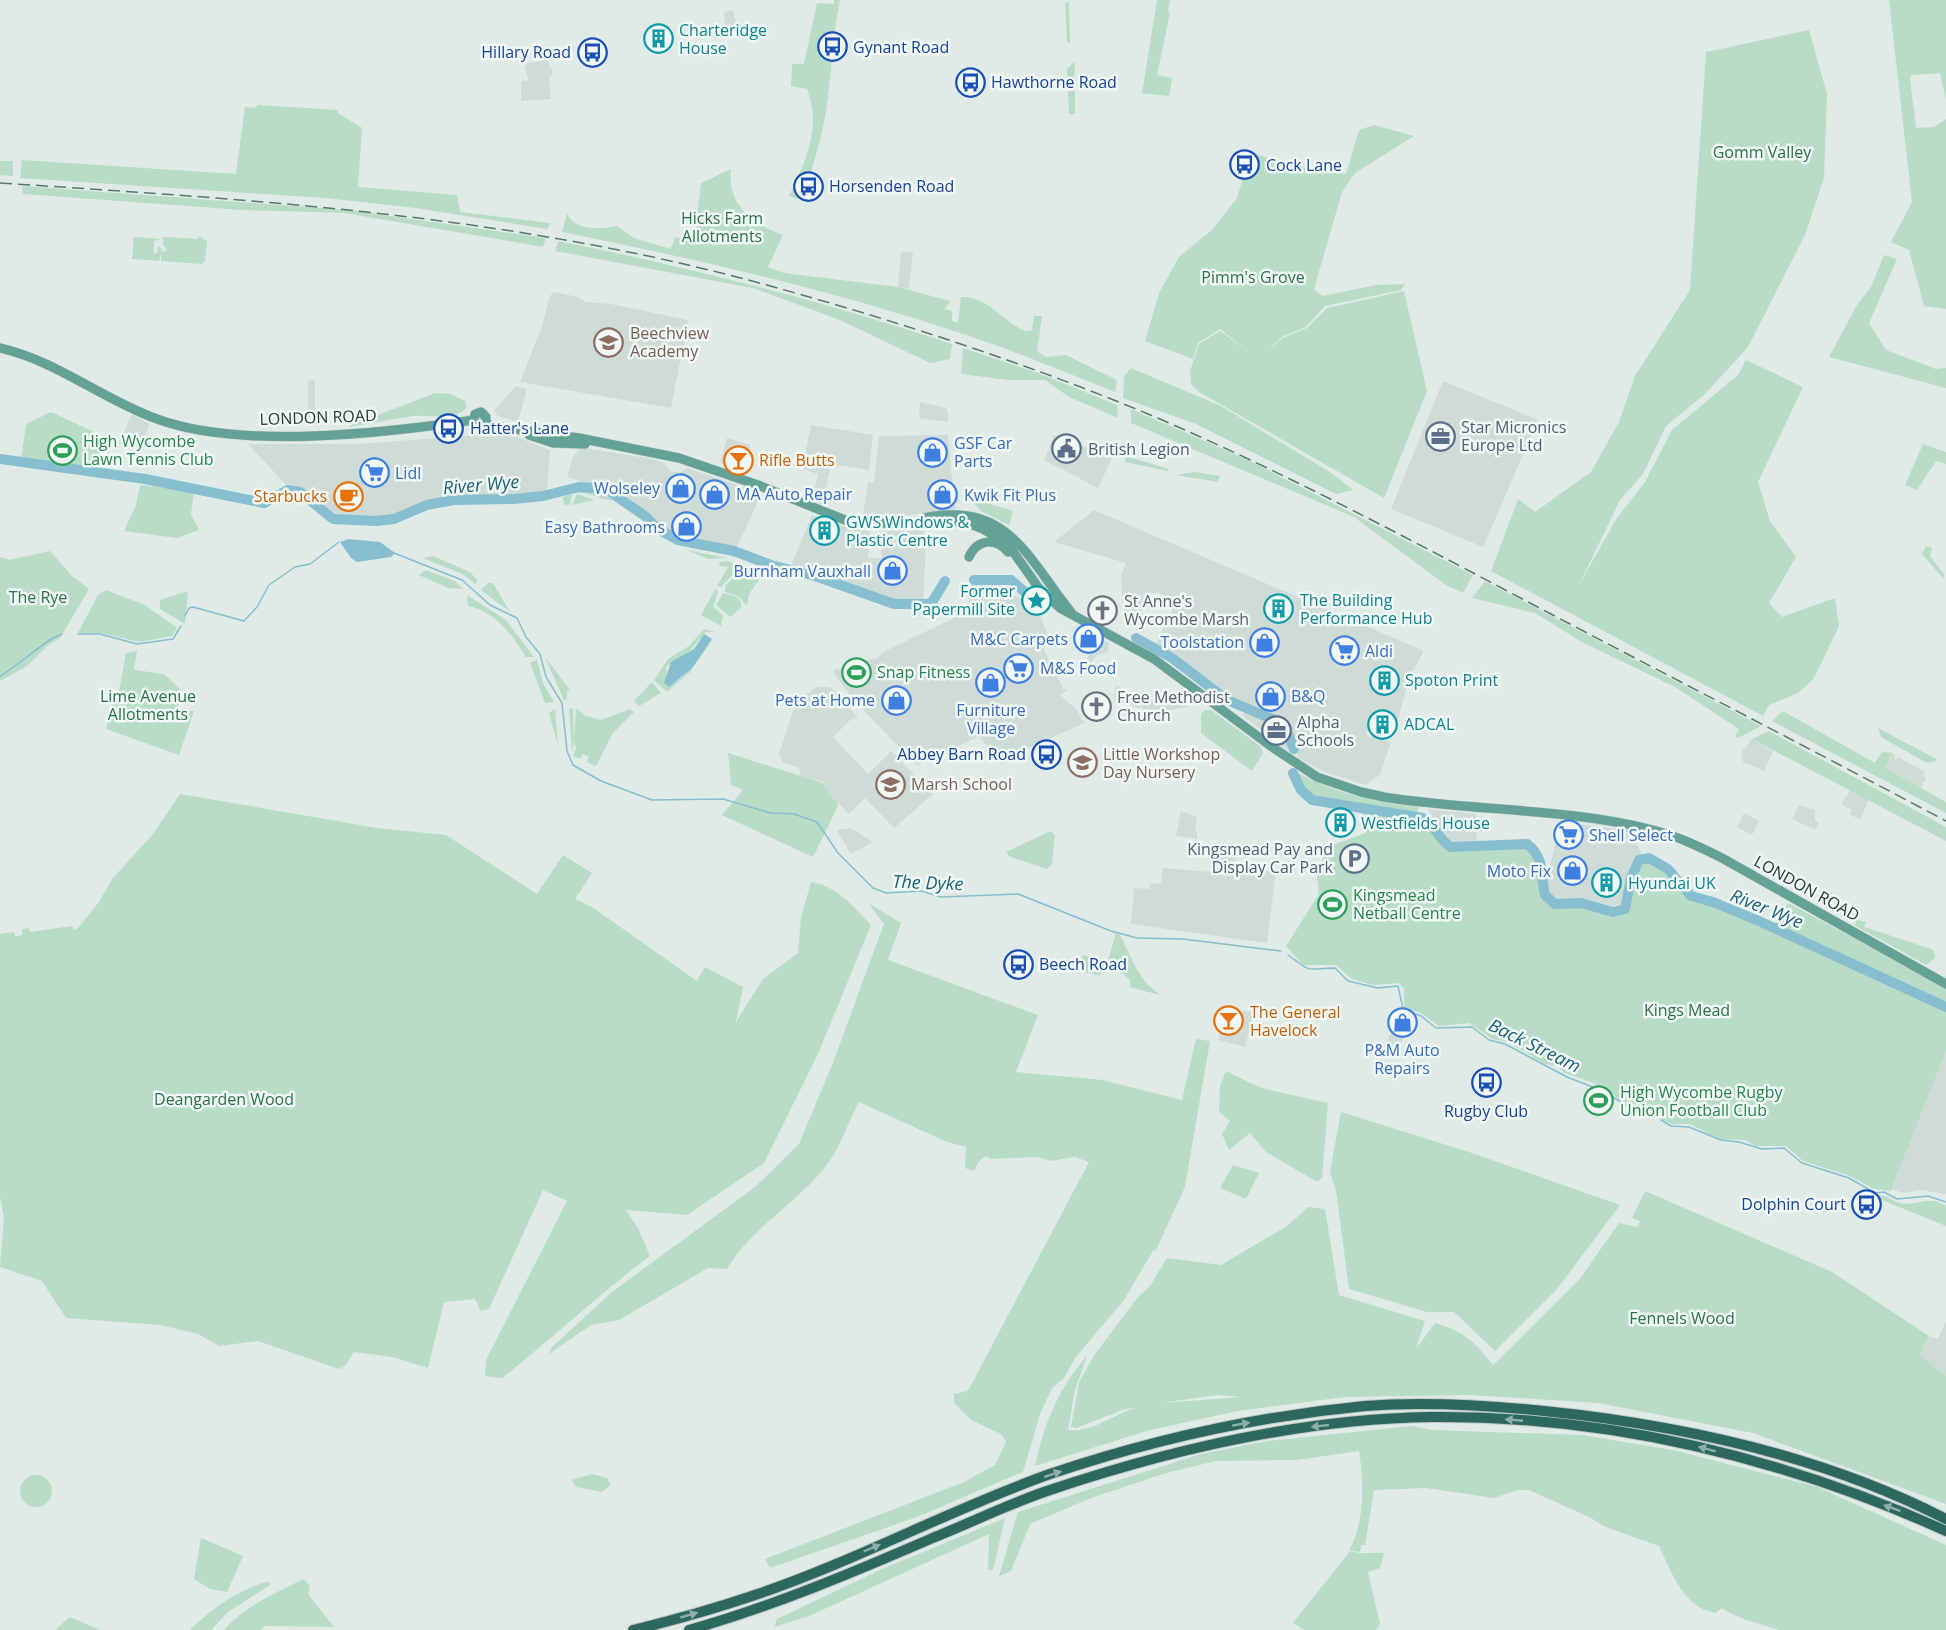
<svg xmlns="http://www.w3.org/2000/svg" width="1946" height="1630" viewBox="0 0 1946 1630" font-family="'Open Sans',sans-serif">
  <rect width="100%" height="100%" fill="#e0ebe7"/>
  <path fill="#cedbd6" d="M733,10L737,25L734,31H726L724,12Z
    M548,60L550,68H552V75L549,76L551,99L521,101V81L528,80L525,66L527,63Z
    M907,252H913L909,289L898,287L901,253Z
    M554,292L578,297L586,302L611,304L688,320L671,408L520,382L542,326L550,296Z
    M315,380V417H308V381Z
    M1443,381L1538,420L1483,547L1391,509Z
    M516,386L527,389L518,422L498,416L494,411Z
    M920,402L945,408L948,411V422L919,418Z
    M132,414L149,424L140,452L119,443Z
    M811,425L873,435L869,470L831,464L823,505L812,500L818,474L802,469Z
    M494,434L517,437L550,450L547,494L450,499L431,503L397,516L375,520L332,514L302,489L289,488L248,444H358Z
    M948,435L952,479L959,502L955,503L956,509L902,516H863L868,482H874L879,436Z
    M1054,435L1112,458L1098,488L1044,460Z
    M727,438L750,445L746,472L720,463Z
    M585,448L652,459L665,463L670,471L680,473L687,468L762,493L734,553L687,543L604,488L567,477L573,457L579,449Z
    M1094,510L1422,650L1423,653L1410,676L1398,719L1375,711L1366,734L1370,738L1371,736L1391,742L1380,775L1365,785L1322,771L1298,758L1287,723L1243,705L1210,684L1208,688L1202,684L1204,679L1164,649L1161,653L1153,650L1176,602L1159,593H1149L1136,622L1123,612L1121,576L1126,563L1054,542Z
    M812,515L831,521V524L870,531L868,558H882L879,532L923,526L926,546L923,603L883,598L820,578L788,573Z
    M970,583L996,586L1037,607L1049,638L1041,643L1063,688L1067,690L1060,695L1075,708L1085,723L1021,751V754L1001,764L979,736L938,756L924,760L918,766L859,706L834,674V670L877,658L883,652L971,610L968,595Z
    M1085,630L1109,643L1108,652L1097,655L1091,663L1087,659L1091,651L1078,645Z
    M1116,685L1137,697L1141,709L1114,698Z
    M816,687H829L835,691L858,718L850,720L833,737L868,774L891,751L933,794L894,828L865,798L849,814L839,803L836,806L823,781L801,777L799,768L783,762L779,754L793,711L799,700Z
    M1178,694L1188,707L1144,714L1141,703Z
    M1247,711L1281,724L1293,754L1242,715Z
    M1752,739L1773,751L1764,771L1743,762L1741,753Z
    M1892,753L1895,755V761L1898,757L1925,772L1923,776L1926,778L1921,788L1885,768Z
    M1850,791L1869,800L1860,819L1850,815L1852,810L1841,804Z
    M1799,805L1815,810V821L1819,823L1815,830L1792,819Z
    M1428,809L1476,814L1477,842L1461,844L1449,842L1440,833Z
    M1181,811L1197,817L1195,831L1197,832V839L1176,836Z
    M1744,813L1759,821L1752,835L1737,827Z
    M1561,822L1628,830L1642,853L1637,857L1630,870L1622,904L1612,906L1583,899L1557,900L1551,897L1548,891V872Z
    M851,828L873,842L851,854L837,830Z
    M1218,842L1238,854L1233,865L1249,872L1276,870L1267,943L1131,924L1134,888L1149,889L1150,883L1161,884L1163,868L1212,872L1213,849Z
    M1231,1010L1254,1012L1245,1047L1219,1040L1220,1021L1223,1013Z
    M1401,1011L1412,1016L1399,1049L1386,1043Z
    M1946,1051V1194L1921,1190L1903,1193L1892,1189Z
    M1946,1322V1382L1917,1362L1928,1340L1930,1337L1938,1339Z"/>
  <path fill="#b8dcc5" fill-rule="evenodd" d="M834,0H840C832,37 832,74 826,111C821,141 812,171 801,200L789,196C806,161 822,127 807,89L791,86L792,64H804L817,3L834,4Z
    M1157,0H1170L1168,12L1170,13L1157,75L1172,78L1169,96L1142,93Z
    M1889,0H1946V100L1940,73L1911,75L1910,79L1916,128L1934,127L1946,119V309L1924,306L1909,250L1891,242L1912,202Z
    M1069,2L1070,43H1067L1065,3Z
    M1809,30L1827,94L1824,178L1805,235L1748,347L1705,394L1666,426L1643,474L1620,500L1579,585L1617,518L1645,482L1672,430L1738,375L1746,360L1803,387L1758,482L1770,521L1796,557L1769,603L1782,617L1835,598L1839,626L1814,678L1798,693L1769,705L1763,716L1491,571L1518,499L1535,512L1591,472L1619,422L1635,376L1690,290L1706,52Z
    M1075,61L1074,82L1071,83L1075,84L1074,90H1068L1067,69Z
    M1068,91H1075V114H1069Z
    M258,105L338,110V113L362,128L358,187L457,195L460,212L550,223L547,229L416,208L325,198L20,178L22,160L236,174L245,107L255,108Z
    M1374,125L1414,136L1355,173L1342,192L1314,289L1322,296L1376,285L1405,284L1401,290L1325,306L1306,327L1282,337L1264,353L1283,338L1307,328L1327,308L1404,291L1427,391L1384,498L1199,392L1191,384L1190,371L1199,344L1220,331L1253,355L1220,329L1198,343L1193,359L1145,341L1159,293L1179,257L1213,229L1237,198L1251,152L1282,163L1346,174L1359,130Z
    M0,161H13V176L0,175Z
    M731,169C727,206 752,223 783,235L768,267L784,273L898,287L950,301L945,309L952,311V321L958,323L961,297C987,295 1003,322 1025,331L1032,330L1034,316H1042L1037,351L1046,357L1066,355L1117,380L1115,392C1069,374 1022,354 975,338C841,292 701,260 562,232L567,214C576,232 601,229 617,226L634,238L671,249L675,237L694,242L701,183Z
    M22,186L349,210L546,238L543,247L345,213L242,210L23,194Z
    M199,236L207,241L205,261L202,264L161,261V253L167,250L163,244V237L198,239Z
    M134,237L161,239L154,241V253H157L158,246L162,249L159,261L132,259Z
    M558,241C692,268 823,301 952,344L950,359L930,363L840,320L753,288L555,251Z
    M1884,255L1897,259L1869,323L1886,350L1936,369L1946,368V388L1829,357L1857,305L1871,287Z
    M963,348L1041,374L1117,405L1118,418L1069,397L1045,380H1008L961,374Z
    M1131,368L1221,406L1330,472L1353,490L1336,494L1196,424L1123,398L1124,376Z
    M435,393L451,394L465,401L467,407C455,422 430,414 413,416C391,419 369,424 347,427Z
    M1131,409L1246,459L1473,575L1463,593L1446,585L1354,517L1131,423Z
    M51,412L98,434L103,439L99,469L21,460L26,424Z
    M1923,444L1946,452V464L1936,461L1917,490L1905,485Z
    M1126,456L1168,469V471L1125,462Z
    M1195,472L1220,476L1218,482L1176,475Z
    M140,485L194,491L191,514L199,530L177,538L124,531L136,505Z
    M585,488L614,500C600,502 586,488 572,494L570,504L564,505L563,497Z
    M577,494L595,500L572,505Z
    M974,499L1013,511L1009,525L981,511L971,500Z
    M1926,546L1932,548L1930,556L1945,576L1943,578L1922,554Z
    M687,550L727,558L708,559Z
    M50,551L72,576L89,589L60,638L47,646L27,666L0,681V557L9,560Z
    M433,556L470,572L477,580L476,584L462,574L423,558Z
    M728,561L736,564L737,570L721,587L717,586L728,567L720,566L719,562Z
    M426,570L455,581L463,589L448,588L419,575Z
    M741,570L759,580L749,594L747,606L738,596L725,592V586Z
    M1485,581L1761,726L1738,738L1735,736L1739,729L1675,687L1582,642L1535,613L1472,598Z
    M488,583H493L510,612L481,590Z
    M716,588L718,593L713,606L723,616L721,626L701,615Z
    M106,590L145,605L177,628L172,636L139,642L101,633H78L98,595Z
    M188,591L185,624L160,609V600Z
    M723,593L737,597L741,602V608L730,617L716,605Z
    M467,595L506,620L534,657H526C514,637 494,610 468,606Z
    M704,629L714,632H706L689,652L666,667L668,686L681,678L715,636L690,672L667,692L654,680L668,659L689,646Z
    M137,651L134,670L164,674L181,690L178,709L194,711L179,755L106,729L112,701L117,703L126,653Z
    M545,657L570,690L567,692V699L564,700Z
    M537,660L543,683L554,702L545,703L530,663Z
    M652,682L661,693L639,706L634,701Z
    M569,708L573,709L574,740L576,708L586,716L601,720L630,709L634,712L613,733L596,766L587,762L589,757L583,754L580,759L573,756L576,749L574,741L572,753Z
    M555,709L558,746L549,713Z
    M1205,710H1211L1261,747L1263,753L1252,771L1201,733V714Z
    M1783,711L1875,763L1882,752L1892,753L1885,768L1946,802V813L1772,721Z
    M1878,728L1938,760L1927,763L1881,737Z
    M1769,731L1946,827V841L1752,739Z
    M728,753L823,783L838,806L813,857L722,815L743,790L731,785Z
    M1294,771C1340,795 1367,800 1418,807V815L1309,797L1294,780Z
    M180,794L377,828L446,835L537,894L563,855L592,873L575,899L592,907L697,981L705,967L743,987L736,1022L763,979L798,953L801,918L811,882C837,886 854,907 871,925L818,1054L764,1163L687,1215L626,1210L639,1230L650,1256C599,1294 553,1338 502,1378L485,1376L486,1360L567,1201L543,1190L489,1309L481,1311L475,1299L444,1302L428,1368L392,1357L354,1352L345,1366L339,1369L258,1341L219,1346L198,1334L160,1325L66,1318L42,1281L0,1267L4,1218L0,1196V934L14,932L15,937L22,935V929L29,928L30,932L72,926L74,930L78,928L99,902L113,878L153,834Z
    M1361,812L1425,821C1433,828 1436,841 1445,847C1466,860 1504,838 1528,847L1538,862L1541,871L1542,892L1550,903L1589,906L1618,914L1629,905L1634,878L1640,862L1646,858C1672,865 1672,886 1689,897C1697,903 1709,903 1718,906L1946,1009V1051L1891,1191L1874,1189L1850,1176L1803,1161L1786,1146H1755L1746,1140L1719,1139L1690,1124H1672L1620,1100L1602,1086L1565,1073L1559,1067L1543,1063L1508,1042L1492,1039L1469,1023L1439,1026L1421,1013L1404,1008V989L1399,983L1374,985L1352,979L1336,965H1303L1286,946L1319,894L1315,863L1322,862L1324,848L1366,833L1368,820L1363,819Z
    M1051,831L1055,835L1052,864L1047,869L1010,857L1006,852Z
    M868,903L901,923L888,960L1038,1015L1016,1072L1102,1080L1182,1100L1196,1039L1210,1041L1185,1187L1155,1252L1154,1249L1124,1300L1075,1358L1064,1378L1052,1388L1040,1414L1023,1472L917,1517L770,1568L765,1559L964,1482L995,1465L1006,1442L1001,1434L971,1420L954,1403V1394L968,1391L1089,1162L1075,1157L1051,1161L1037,1157L991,1159L986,1156L979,1161L974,1171L965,1168L966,1147L947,1142L859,1102C849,1120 842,1142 831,1159C802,1201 752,1226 727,1269L708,1268L619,1320L591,1325L549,1354L552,1347L612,1292L755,1187L799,1144L832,1065L884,924Z
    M1788,903L1946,987V1002L1775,924Z
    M1854,919L1866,922L1864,927L1931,949L1934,951L1935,958L1926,965L1854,925L1856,923Z
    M1116,933L1120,935L1136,968L1146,983L1160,995L1130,987V980L1108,961Z
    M1083,955L1104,961L1100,976L1079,970Z
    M1226,1071L1261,1088L1328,1103L1322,1178L1317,1182L1266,1152L1250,1133L1229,1150L1222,1134L1230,1121L1219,1112L1220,1086Z
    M1341,1112L1472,1153L1620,1205L1557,1289L1495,1351L1454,1312H1427L1349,1289L1336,1190L1330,1172Z
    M1233,1165L1259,1173L1246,1199L1220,1188Z
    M1645,1191L1832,1272L1929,1336L1920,1356L1946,1376V1504L1753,1433L1598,1403L1472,1395L1345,1397L1238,1411L1150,1430L1035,1466C1044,1424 1058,1389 1087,1356L1075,1390L1068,1430C1093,1433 1113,1414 1136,1408L1125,1409L1076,1428L1071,1427L1079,1382L1095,1354L1138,1297L1150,1286L1167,1258L1221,1265L1287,1226L1308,1207L1325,1209L1339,1295L1425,1321L1416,1349L1435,1323C1465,1331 1474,1342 1493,1365L1579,1280L1619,1223L1637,1227L1640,1221L1632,1218ZM1217,1395L1241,1397L1161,1403Z
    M1878,1195C1888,1195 1891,1201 1900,1203C1918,1207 1926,1194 1946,1206V1226L1877,1198Z
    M1412,1426L1432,1430L1582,1435L1673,1450L1817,1487L1946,1545V1630H1778C1757,1622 1741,1621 1722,1608L1715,1613C1683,1607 1672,1573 1659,1546L1603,1526L1591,1518L1529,1490H1518L1494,1498L1426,1488L1374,1490L1365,1545H1361L1360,1552L1349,1550C1365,1523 1364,1482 1359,1451L1297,1460L1216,1461L1166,1473L1091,1498L1030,1524L1011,1571L999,1576L1018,1512L1201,1454L1267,1441Z
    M592,1474L607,1478L611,1485L602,1492L576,1487L572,1480Z
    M20 1491a16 16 0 1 1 32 0a16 16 0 1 1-32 0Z
    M1005,1518L993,1570H988L989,1534L809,1616L774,1627L777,1619L880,1570Z
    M201,1538L243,1556L227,1592L210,1589L194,1579Z
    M1350,1551C1366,1555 1369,1552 1384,1553L1380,1568L1368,1572L1380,1624L1376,1630H1305L1293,1623Z
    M304,1579L310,1586L308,1594L334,1627L264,1626L261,1630H224C243,1607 277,1592 304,1579Z
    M269,1581L270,1585L228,1612L211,1630H190C217,1605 234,1592 269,1581Z
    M70,1617L98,1629L99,1630H55Z"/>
  <path fill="#87bfd1" d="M348,539L380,542L395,553L391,557L357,562L351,558L340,542Z
    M704,634L712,639L692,668L669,687L664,683L671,662L694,649Z"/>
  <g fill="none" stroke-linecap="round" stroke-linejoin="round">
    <path stroke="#87bfd1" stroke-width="1.5" d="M394,553L462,580L490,605L517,618L526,637L540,654L546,677L562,703L567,751L573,765L601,781L652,800L723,799L771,813L794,814L817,822L838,853L873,888L886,893L921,891L941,897L1018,894L1111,931L1137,938L1183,939L1281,951
      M185,616L189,608L193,607L244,621L257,607L269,585L295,567L310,564L339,542
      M78,634H100L137,644L173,639L181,626
      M0,676C19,666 45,639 62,634
      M1288,955C1313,973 1303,969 1335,968L1348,981L1378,988L1398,986L1403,1009L1421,1016L1436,1028L1472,1027L1489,1040L1505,1044L1567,1077L1603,1091L1629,1107L1655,1117
      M1661,1120L1671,1126L1689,1127L1721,1140L1739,1142L1762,1149L1784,1148L1802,1163L1849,1178L1875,1193L1884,1192L1897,1199L1928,1196L1946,1202"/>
    <path stroke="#87bfd1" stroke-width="10" d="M0,459L145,479L264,503L288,490L300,492L333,519L376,521L394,519L427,505L453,500L514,499L543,496L579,487L597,488L610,492L645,516L658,529L678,540L734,551L771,565L815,576L894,604H931L945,581
      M974,580H1011L1033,599
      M1136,638L1172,658L1227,700L1284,724L1294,749
      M1293,773L1301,790L1312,800L1423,818C1436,825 1438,840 1451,847L1527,844C1546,859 1540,875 1545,895L1555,904L1581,903L1613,912L1625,909L1631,878L1639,860L1649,858L1668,869L1691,896L1713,902L1759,921L1946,1007"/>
    <defs>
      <path id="primary" d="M0,348C57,361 102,399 157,419C242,450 384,433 474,420
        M474,420L475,414L481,412L486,417L485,422
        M485,422L492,426L579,438L679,458L758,485L845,520L909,525L944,521L965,522L983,529L1007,543L1038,587L1060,608L1154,659L1272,747L1317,777L1361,792L1384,797C1470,811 1565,808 1649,829C1675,835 1698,846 1722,858L1946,984
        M529,435L553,443L585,444
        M924,518C1008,500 1028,559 1071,612
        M969,557C977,539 996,537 1008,552"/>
      <path id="motorway" d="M633,1630C675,1620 717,1608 758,1594C858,1560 951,1509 1050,1474C1151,1440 1259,1416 1365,1406C1424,1401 1485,1405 1544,1411C1681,1425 1822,1455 1946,1519
        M689,1630C774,1606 854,1572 935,1537C972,1522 1007,1505 1044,1492C1168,1450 1300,1419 1430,1417C1608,1415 1785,1458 1946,1531"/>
    </defs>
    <use href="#primary" stroke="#c1c8c7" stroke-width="10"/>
    <use href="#motorway" stroke="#c1c8c7" stroke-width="12"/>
    <use href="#primary" stroke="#64a196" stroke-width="9"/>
    <use href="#motorway" stroke="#2c6760" stroke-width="10"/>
    <path stroke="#5b7772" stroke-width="1.5" stroke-dasharray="12 6" stroke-linecap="butt" d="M0,183C259,200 511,215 763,284C894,320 1023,362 1148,414C1292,475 1429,550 1568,623C1694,689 1820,754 1946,821"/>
  </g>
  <defs><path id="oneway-solid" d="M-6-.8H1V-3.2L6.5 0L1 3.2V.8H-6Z" transform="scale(1.5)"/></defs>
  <g fill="#8eafaa">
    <use href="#oneway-solid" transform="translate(1514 1420) rotate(-175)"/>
    <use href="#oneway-solid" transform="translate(1241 1424) rotate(-10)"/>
    <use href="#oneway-solid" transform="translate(1320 1426) rotate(174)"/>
    <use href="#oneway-solid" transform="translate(1707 1449) rotate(-165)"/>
    <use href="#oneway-solid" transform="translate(1053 1474) rotate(-18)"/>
    <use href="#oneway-solid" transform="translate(1892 1508) rotate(-160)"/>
    <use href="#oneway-solid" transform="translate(872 1548) rotate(-23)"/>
    <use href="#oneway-solid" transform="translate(689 1615) rotate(-16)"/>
  </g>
  <defs>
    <symbol id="building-ring" viewBox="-11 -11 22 22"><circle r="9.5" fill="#f0f7f4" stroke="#0f9aa8" stroke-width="1.5"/><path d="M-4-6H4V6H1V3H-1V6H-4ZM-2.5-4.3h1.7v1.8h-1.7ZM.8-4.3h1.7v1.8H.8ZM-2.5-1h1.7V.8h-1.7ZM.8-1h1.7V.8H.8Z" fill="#0f9aa8"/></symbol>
    <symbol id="bus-ring" viewBox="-11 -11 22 22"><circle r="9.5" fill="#f0f7f4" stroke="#1a4fb4" stroke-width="1.5"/><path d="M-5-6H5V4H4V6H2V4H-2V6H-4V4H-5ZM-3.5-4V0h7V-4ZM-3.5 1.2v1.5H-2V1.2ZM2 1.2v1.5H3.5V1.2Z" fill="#1a4fb4"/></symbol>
    <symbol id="school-ring" viewBox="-11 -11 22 22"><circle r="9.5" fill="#f0f7f4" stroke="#8d6e63" stroke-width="1.5"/><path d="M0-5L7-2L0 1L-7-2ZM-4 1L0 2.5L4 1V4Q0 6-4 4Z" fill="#8d6e63"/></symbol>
    <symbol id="office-ring" viewBox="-11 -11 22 22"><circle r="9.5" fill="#f0f7f4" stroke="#5c6f8a" stroke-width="1.5"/><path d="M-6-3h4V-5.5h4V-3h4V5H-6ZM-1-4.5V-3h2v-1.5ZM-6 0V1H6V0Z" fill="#5c6f8a"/></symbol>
    <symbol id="civic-ring" viewBox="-11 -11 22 22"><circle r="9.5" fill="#f0f7f4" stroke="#5c6f8a" stroke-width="1.5"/><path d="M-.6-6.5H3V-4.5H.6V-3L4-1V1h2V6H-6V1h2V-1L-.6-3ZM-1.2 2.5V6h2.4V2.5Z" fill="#5c6f8a"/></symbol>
    <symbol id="stadium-ring" viewBox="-11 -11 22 22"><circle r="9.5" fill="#f0f7f4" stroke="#2e9e5b" stroke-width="1.5"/><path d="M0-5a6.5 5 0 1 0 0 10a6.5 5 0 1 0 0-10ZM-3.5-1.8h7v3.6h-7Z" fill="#2e9e5b"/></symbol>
    <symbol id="shop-ring" viewBox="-11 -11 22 22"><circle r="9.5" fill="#f0f7f4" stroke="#3f7fe0" stroke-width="1.5"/><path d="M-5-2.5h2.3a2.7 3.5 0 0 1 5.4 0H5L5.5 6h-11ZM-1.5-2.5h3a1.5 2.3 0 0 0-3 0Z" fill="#3f7fe0"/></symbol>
    <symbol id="bar-ring" viewBox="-11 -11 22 22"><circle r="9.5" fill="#f0f7f4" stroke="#e8710a" stroke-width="1.5"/><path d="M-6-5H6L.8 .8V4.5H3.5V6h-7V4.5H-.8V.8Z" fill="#e8710a"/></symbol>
    <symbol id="supermarket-ring" viewBox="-11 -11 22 22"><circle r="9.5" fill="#f0f7f4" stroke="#3f7fe0" stroke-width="1.5"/><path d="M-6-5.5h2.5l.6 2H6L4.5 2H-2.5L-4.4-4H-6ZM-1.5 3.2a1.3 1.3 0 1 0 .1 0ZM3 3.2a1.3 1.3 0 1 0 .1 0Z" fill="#3f7fe0"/></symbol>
    <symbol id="cafe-ring" viewBox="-11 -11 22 22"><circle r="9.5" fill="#f0f7f4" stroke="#e8710a" stroke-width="1.5"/><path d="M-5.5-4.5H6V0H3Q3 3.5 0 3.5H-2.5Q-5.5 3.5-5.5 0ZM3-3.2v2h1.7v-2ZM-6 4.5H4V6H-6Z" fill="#e8710a"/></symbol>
    <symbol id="sight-ring" viewBox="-11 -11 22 22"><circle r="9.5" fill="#f0f7f4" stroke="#0f9aa8" stroke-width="1.5"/><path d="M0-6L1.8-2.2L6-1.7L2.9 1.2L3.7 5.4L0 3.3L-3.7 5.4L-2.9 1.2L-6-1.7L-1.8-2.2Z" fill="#0f9aa8"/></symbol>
    <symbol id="church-ring" viewBox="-11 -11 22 22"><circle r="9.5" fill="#f0f7f4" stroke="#6b7280" stroke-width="1.5"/><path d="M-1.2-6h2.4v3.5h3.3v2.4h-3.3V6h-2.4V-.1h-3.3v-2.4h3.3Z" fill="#6b7280"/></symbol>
    <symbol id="parking-ring" viewBox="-11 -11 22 22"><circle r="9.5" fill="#f0f7f4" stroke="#5c6f8a" stroke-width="1.5"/><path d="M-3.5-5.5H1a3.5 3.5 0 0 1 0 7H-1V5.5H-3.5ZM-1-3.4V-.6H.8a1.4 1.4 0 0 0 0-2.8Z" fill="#5c6f8a"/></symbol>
  </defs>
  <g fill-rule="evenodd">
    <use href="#building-ring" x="642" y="22" width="33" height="33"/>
    <use href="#bus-ring" x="816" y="30" width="33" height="33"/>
    <use href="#bus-ring" x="576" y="36" width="33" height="33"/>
    <use href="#bus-ring" x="954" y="66" width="33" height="33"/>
    <use href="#bus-ring" x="1228" y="148" width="33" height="33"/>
    <use href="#bus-ring" x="792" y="170" width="33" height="33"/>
    <use href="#school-ring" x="592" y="326" width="33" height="33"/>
    <use href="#bus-ring" x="432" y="412" width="33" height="33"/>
    <use href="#office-ring" x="1424" y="420" width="33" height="33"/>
    <use href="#civic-ring" x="1050" y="432" width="33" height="33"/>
    <use href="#stadium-ring" x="46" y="434" width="33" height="33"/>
    <use href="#shop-ring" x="916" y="436" width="33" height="33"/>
    <use href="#bar-ring" x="722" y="444" width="33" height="33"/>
    <use href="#supermarket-ring" x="358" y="456" width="33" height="33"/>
    <use href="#shop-ring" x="664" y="472" width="33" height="33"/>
    <use href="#shop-ring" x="698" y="478" width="33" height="33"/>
    <use href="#shop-ring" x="926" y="478" width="33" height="33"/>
    <use href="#cafe-ring" x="332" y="480" width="33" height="33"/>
    <use href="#shop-ring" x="670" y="510" width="33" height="33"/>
    <use href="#building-ring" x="808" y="514" width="33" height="33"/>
    <use href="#shop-ring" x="876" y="554" width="33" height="33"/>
    <use href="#sight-ring" x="1020" y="584" width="33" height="33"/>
    <use href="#building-ring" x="1262" y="592" width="33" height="33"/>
    <use href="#church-ring" x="1086" y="594" width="33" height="33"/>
    <use href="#shop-ring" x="1072" y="622" width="33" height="33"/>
    <use href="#shop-ring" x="1248" y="626" width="33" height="33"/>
    <use href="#supermarket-ring" x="1328" y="634" width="33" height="33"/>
    <use href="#supermarket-ring" x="1002" y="652" width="33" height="33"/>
    <use href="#stadium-ring" x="840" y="656" width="33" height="33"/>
    <use href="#building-ring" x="1368" y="664" width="33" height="33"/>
    <use href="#shop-ring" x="974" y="666" width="33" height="33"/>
    <use href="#shop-ring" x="1254" y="680" width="33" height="33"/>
    <use href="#shop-ring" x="880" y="684" width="33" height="33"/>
    <use href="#church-ring" x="1080" y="690" width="33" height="33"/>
    <use href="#building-ring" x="1366" y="708" width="33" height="33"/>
    <use href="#office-ring" x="1260" y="714" width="33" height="33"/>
    <use href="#bus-ring" x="1030" y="738" width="33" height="33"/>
    <use href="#school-ring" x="1066" y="746" width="33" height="33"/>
    <use href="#school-ring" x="874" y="768" width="33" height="33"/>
    <use href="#building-ring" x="1324" y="806" width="33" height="33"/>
    <use href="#supermarket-ring" x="1552" y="818" width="33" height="33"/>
    <use href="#parking-ring" x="1338" y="842" width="33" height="33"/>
    <use href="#shop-ring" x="1556" y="854" width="33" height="33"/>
    <use href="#building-ring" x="1590" y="866" width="33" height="33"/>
    <use href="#stadium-ring" x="1316" y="888" width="33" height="33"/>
    <use href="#bus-ring" x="1002" y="948" width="33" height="33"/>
    <use href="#bar-ring" x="1212" y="1004" width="33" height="33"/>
    <use href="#shop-ring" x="1386" y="1006" width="33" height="33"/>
    <use href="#bus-ring" x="1470" y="1066" width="33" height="33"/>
    <use href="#stadium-ring" x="1582" y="1084" width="33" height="33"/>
    <use href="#bus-ring" x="1850" y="1188" width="33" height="33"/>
  </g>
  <g text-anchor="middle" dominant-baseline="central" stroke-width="5" stroke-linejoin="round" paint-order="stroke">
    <g font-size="16" fill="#0d838f" stroke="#f0f7f4" text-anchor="start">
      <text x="679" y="30">Charteridge<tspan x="679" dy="18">House</tspan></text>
      <text x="846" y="522">GWS Windows &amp;<tspan x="846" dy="18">Plastic Centre</tspan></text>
      <text x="1015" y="591" text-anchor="end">Former<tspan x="1015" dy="18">Papermill Site</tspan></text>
      <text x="1300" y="600">The Building<tspan x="1300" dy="18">Performance Hub</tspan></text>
      <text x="1405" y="680">Spoton Print</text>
      <text x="1404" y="724">ADCAL</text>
      <text x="1361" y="823">Westfields House</text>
      <text x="1628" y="883">Hyundai UK</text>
    </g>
    <g font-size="16" fill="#164399" stroke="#f0f7f4" text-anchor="start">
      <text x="853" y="47">Gynant Road</text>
      <text x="571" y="52" text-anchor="end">Hillary Road</text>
      <text x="991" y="82">Hawthorne Road</text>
      <text x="1266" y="165">Cock Lane</text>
      <text x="829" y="186">Horsenden Road</text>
      <text x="470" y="428">Hatter's Lane</text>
      <text x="1026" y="754" text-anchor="end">Abbey Barn Road</text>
      <text x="1039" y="964">Beech Road</text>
      <text x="1486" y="1111" text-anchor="middle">Rugby Club</text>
      <text x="1846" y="1204" text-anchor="end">Dolphin Court</text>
    </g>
    <g font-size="16" fill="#2b724c" stroke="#f0f7f4">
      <text x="1762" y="152">Gomm Valley</text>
      <text x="722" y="218">Hicks Farm<tspan x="722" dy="18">Allotments</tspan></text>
      <text x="1253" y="277">Pimm's Grove</text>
      <text x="38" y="597">The Rye</text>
      <text x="148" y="696">Lime Avenue<tspan x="148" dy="18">Allotments</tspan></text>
      <text x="1687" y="1010">Kings Mead</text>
      <text x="224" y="1099">Deangarden Wood</text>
      <text x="1682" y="1318">Fennels Wood</text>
    </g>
    <g font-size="16" fill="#785e54" stroke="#f0f7f4" text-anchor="start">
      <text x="630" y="333">Beechview<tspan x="630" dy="18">Academy</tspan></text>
      <text x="1103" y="754">Little Workshop<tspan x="1103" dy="18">Day Nursery</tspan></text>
      <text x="911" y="784">Marsh School</text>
    </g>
    <g font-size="16" fill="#203b36" stroke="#f0f7f4">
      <text transform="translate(318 417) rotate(-2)">LONDON ROAD</text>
      <text transform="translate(1807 888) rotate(29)">LONDON ROAD</text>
    </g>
    <g font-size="16" fill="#4e5e75" stroke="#f0f7f4" text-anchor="start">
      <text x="1461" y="427">Star Micronics<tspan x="1461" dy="18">Europe Ltd</tspan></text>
      <text x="1088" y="449">British Legion</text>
      <text x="1297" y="722">Alpha<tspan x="1297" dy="18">Schools</tspan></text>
      <text x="1333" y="849" text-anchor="end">Kingsmead Pay and<tspan x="1333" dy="18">Display Car Park</tspan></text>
    </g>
    <g font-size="16" fill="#27864d" stroke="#f0f7f4" text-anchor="start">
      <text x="83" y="441">High Wycombe<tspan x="83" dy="18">Lawn Tennis Club</tspan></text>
      <text x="877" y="672">Snap Fitness</text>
      <text x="1353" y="895">Kingsmead<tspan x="1353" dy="18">Netball Centre</tspan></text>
      <text x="1620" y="1092">High Wycombe Rugby<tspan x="1620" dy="18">Union Football Club</tspan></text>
    </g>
    <g font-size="16" fill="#366cbe" stroke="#f0f7f4" text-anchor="start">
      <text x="954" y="443">GSF Car<tspan x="954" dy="18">Parts</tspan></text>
      <text x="395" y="473">Lidl</text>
      <text x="660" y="488" text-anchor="end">Wolseley</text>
      <text x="736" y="494">MA Auto Repair</text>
      <text x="964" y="495">Kwik Fit Plus</text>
      <text x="665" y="527" text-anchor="end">Easy Bathrooms</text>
      <text x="871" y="571" text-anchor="end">Burnham Vauxhall</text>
      <text x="1068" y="639" text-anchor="end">M&amp;C Carpets</text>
      <text x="1244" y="642" text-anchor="end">Toolstation</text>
      <text x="1365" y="651">Aldi</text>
      <text x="1040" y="668">M&amp;S Food</text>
      <text x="1291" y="696">B&amp;Q</text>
      <text x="875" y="700" text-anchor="end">Pets at Home</text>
      <text x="991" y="710" text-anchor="middle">Furniture<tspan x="991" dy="18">Village</tspan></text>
      <text x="1589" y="835">Shell Select</text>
      <text x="1551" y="871" text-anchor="end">Moto Fix</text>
      <text x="1402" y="1050" text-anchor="middle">P&amp;M Auto<tspan x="1402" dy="18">Repairs</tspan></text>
    </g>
    <g font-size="16" fill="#c56008" stroke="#f0f7f4" text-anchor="start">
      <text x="759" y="460">Rifle Butts</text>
      <text x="327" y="496" text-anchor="end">Starbucks</text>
      <text x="1250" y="1012">The General<tspan x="1250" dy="18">Havelock</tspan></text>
    </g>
    <g font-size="16" fill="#5b616d" stroke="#f0f7f4" text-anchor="start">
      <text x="1124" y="601">St Anne's<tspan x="1124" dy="18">Wycombe Marsh</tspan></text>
      <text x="1117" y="697">Free Methodist<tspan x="1117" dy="18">Church</tspan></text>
    </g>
    <g font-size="18" font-style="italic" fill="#1b6077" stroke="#f0f7f4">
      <text transform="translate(481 484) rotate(-5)">River Wye</text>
      <text transform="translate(928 882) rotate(2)">The Dyke</text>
      <text transform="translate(1767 908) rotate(22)">River Wye</text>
      <text transform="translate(1535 1045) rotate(26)">Back Stream</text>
    </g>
  </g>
</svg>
